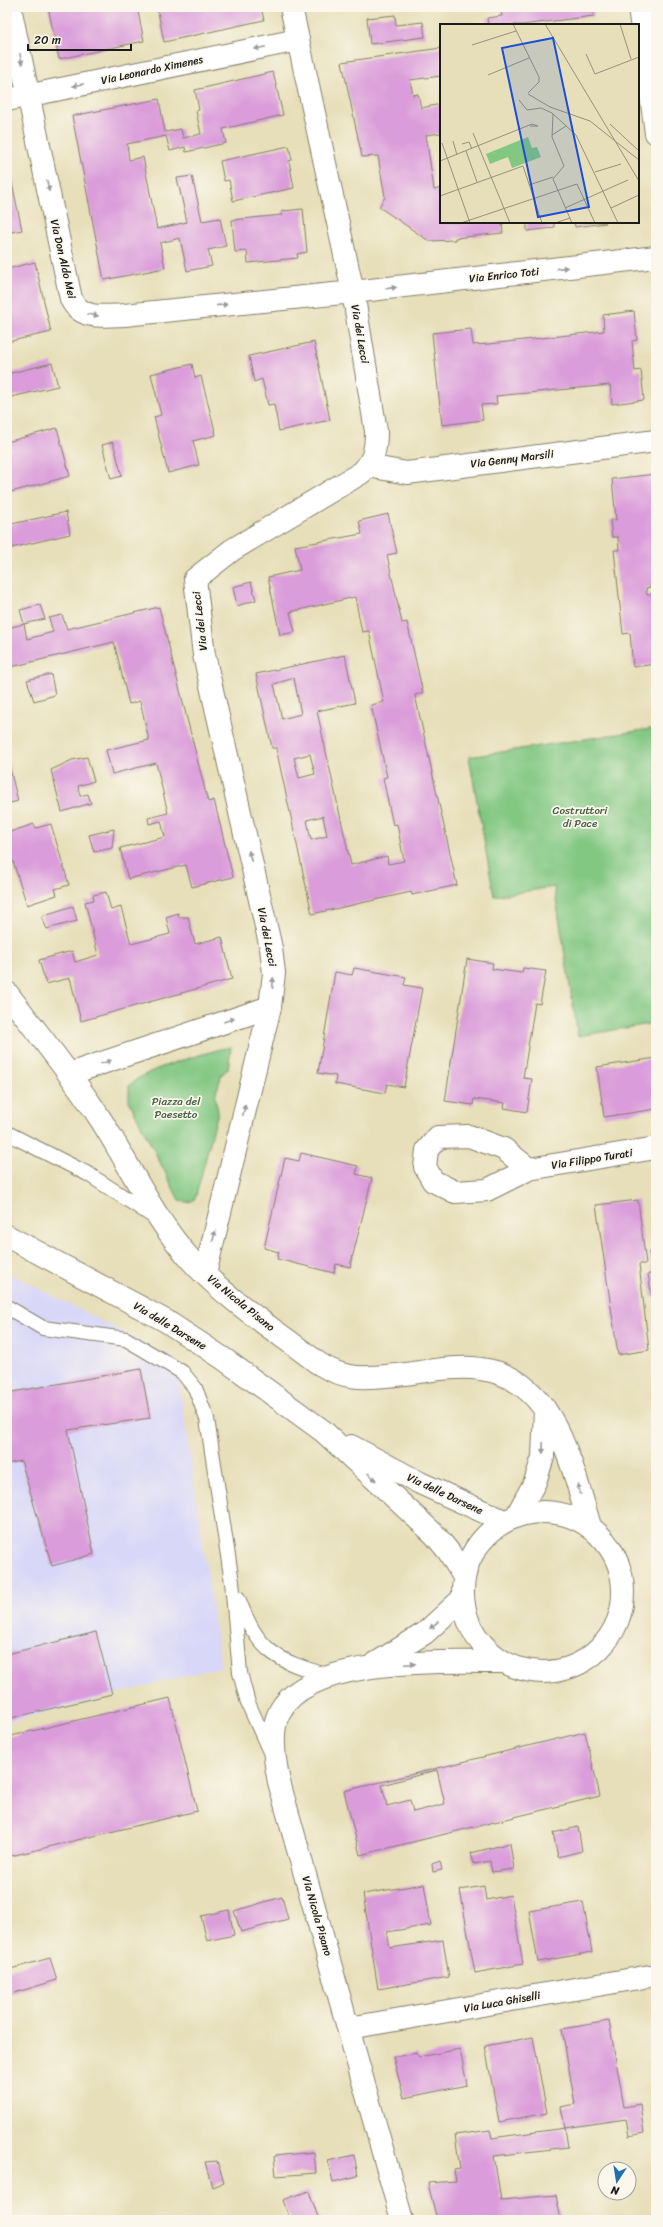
<svg xmlns="http://www.w3.org/2000/svg" width="663" height="2227" viewBox="0 0 663 2227" font-family="Sriracha,sans-serif">
  <rect width="100%" height="100%" fill="#fbf7ec"/>
  <filter id="ink" filterUnits="userSpaceOnUse"><feTurbulence type="fractalNoise" baseFrequency=".025" numOctaves="2"/><feDisplacementMap in="SourceGraphic" scale="8" xChannelSelector="R" yChannelSelector="G"/><feConvolveMatrix kernelMatrix="1 2 1 2 8 2 1 2 1" color-interpolation-filters="sRGB"/></filter>
  <filter id="wash" filterUnits="userSpaceOnUse"><feTurbulence type="fractalNoise" baseFrequency=".012" numOctaves="4" result="noise"/><feDisplacementMap in="SourceGraphic" scale="16" xChannelSelector="R" yChannelSelector="G"/><feGaussianBlur stdDeviation="0.9" result="paint"/><feColorMatrix in="noise" values="0 0 0 0 0 0 0 0 0 0 0 0 0 0 0 0 0 1.4 0 .05"/><feComposite in="paint" operator="in"/></filter>
  <g filter="url(#wash)">
    <rect width="100%" height="100%" fill="#e7dfb9"/>
    <path fill="#d8d7f8" d="M7,1272L176,1360L221,1667L7,1722Z"/>
    <path fill="#82c782" stroke="#4f724f" d="M656,728V1023L578,1036L554,887L494,896L469,757Z
      M231,1047L228,1069L222,1074L215,1096L218,1112L195,1199C189,1203 186,1203 179,1200L129,1101V1086C145,1068 195,1057 220,1049Z"/>
    <g id="blocks">
      <path fill="#da9cda" fill-rule="evenodd" d="M48,7H137L144,41L59,59Z
        M157,7H261L264,20L164,42Z
        M510,7H593L594,16L522,25H488L487,18L502,16L501,11L511,10Z
        M395,15L396,25L423,22L425,37L370,44L367,18Z
        M441,48V76L410,80L413,95L418,94L421,108L441,104V133L426,135L434,190L441,188V222H506L502,224L503,233L455,238V240L429,241L379,207L385,197L378,156L362,157L342,62Z
        M273,72L283,115L223,129L226,143L186,152L185,147L170,151L166,136L127,144L129,160L143,157L157,229L187,222L177,178L192,176L202,221L220,218L226,246L208,250L212,266L187,271L180,238L160,243L165,268L104,280L72,116L159,99L165,132L181,129L183,138L201,134L196,111L199,110L195,90Z
        M289,146L292,160L289,161L294,188L233,201L229,180L224,181L220,161Z
        M7,159L22,230L7,233Z
        M303,209L307,252L297,254L298,258L248,263L247,251L235,252L232,220L282,215V211Z
        M527,222H554V228L527,231Z
        M574,222H605L606,223L575,227Z
        M35,262L51,332L7,342V269Z
        M634,311L637,340L632,341L635,371L641,370L644,400L612,404L610,385L496,396L497,404L481,405L483,420L442,425L432,333L471,329L473,345L489,344L604,331L603,315Z
        M314,342L330,420L279,431L274,404L268,405L262,379L254,382L249,356Z
        M52,363L58,386L7,398V374Z
        M192,364L195,378L201,376L216,435L193,441L199,465L168,473L154,417L161,415L151,374Z
        M57,428L70,476L7,493V442Z
        M113,442L122,476L111,479L102,445Z
        M656,474V586L646,588L647,595L656,594V664L633,667L630,633L623,634L614,550H619L618,537H612L610,520H616L612,479Z
        M66,512L70,534L7,549V525Z
        M388,514L397,553L387,555L402,623L407,622L423,693L415,695L457,885L412,895L411,892L312,914L276,748H272L256,674L345,655L355,703L317,711L351,865L387,856L388,864L404,861L397,824L393,825L383,778L387,777L371,705L384,702L369,631L362,632L355,597L290,612L295,632L280,635L268,577L300,570L295,546L362,534L359,521ZM294,678L301,714L282,719L274,684ZM310,754L315,774L299,778L294,758ZM323,816L327,836L311,840L307,820Z
        M251,582L256,600L237,606L233,587Z
        M40,605L45,619L24,624L20,610Z
        M159,607L208,802L214,800L233,877L192,887L186,865L128,879L120,848L165,837L161,821L149,824L148,818L168,813L156,763L112,774L106,750L149,740L140,701L129,704L114,642L7,668V628L24,624L27,639L53,632L49,618L62,615L67,629Z
        M51,674L55,695L34,701L27,680Z
        M7,757L18,801L7,804Z
        M87,757L94,781L78,786L80,796L88,794L91,803L62,812L51,770L72,760Z
        M34,824L36,828L51,824L69,885L55,889L57,895L27,905L7,843V833Z
        M114,829L112,848L94,852L89,835Z
        M106,892L111,910L121,907L131,944L170,934L166,917L178,913L179,917H188L195,944L222,937L232,979L81,1021L70,978L46,984L39,960L72,951L75,962L98,955L85,902L94,900L93,895Z
        M73,906L77,921L47,929L41,916Z
        M467,959L493,963L492,969L522,973L523,968L546,971L540,1004L535,1003L523,1078L532,1079L527,1112L504,1108L505,1103L474,1099L473,1105L445,1101Z
        M354,968L406,977L404,985L422,988L404,1087L387,1084L385,1093L335,1084L336,1076L318,1073L335,972L352,975Z
        M656,1058V1109L604,1117L597,1067Z
        M301,1153L358,1166L356,1174L372,1178L350,1267L336,1264L334,1273L277,1259L279,1252L264,1248L285,1158L299,1161Z
        M638,1200L646,1264H639L649,1350L618,1355L596,1205Z
        M656,1251V1296L652,1297L648,1274H653L649,1252Z
        M141,1369L150,1418L68,1430L94,1554L52,1566L21,1461L7,1464V1393Z
        M96,1632L112,1694L7,1719V1654Z
        M170,1698L197,1811L7,1857V1737Z
        M585,1732L600,1796L360,1855L344,1791ZM437,1770L445,1804L413,1812L410,1800L387,1806L382,1785Z
        M578,1827L582,1851L558,1857L553,1833Z
        M510,1843L514,1869L492,1872L490,1861L474,1864L471,1853Z
        M440,1861L442,1870L433,1872L432,1864Z
        M424,1884L431,1925L387,1932L390,1948L443,1940L449,1977L378,1989L363,1894Z
        M484,1886L486,1900L511,1895L523,1964L475,1973L460,1890Z
        M282,1897L288,1919L241,1932L234,1911Z
        M583,1902L592,1952L538,1962L529,1911Z
        M229,1910L234,1935L207,1941L201,1916Z
        M50,1958L57,1980L11,1994L7,1982V1970Z
        M609,2021L624,2107L640,2104L644,2133L629,2136L626,2119L565,2128L561,2107L575,2104L562,2029Z
        M533,2037L547,2113L499,2122L485,2046Z
        M460,2049L467,2085L404,2098L393,2057L417,2053L419,2057Z
        M565,2128L568,2147L494,2156L501,2200L556,2195L561,2220H437L428,2183L456,2181L454,2170L460,2169L455,2135L490,2130L492,2138Z
        M314,2152L316,2173L276,2176L274,2156Z
        M354,2155L358,2176L333,2182L328,2161Z
        M217,2161L224,2182L212,2187L205,2162Z
        M309,2191L319,2220H290L283,2200Z"/>
    </g>
  </g>
  <g filter="url(#ink)">
    <use href="#blocks" fill-opacity="0" stroke="#827e6a" stroke-width="1"/>
    <g fill="none" stroke-linecap="round" stroke-linejoin="round">
      <defs>
        <path id="service" d="M7,1133L88,1174L156,1218
          M7,1307L43,1328L126,1339L182,1372L195,1388L207,1419L232,1582L240,1673L248,1703L271,1754
          M238,1598C258,1652 276,1661 330,1676"/>
        <path id="minor" d="M10,7L71,299C81,320 104,316 124,315L353,292L656,257
          M639,7L656,133
          M7,100L298,40
          M368,466L407,473L656,441
          M69,1074L270,1007
          M529,1169L504,1149L469,1136L438,1137L427,1150L425,1167L433,1181L455,1192L487,1190L529,1169L656,1148
          M205,1274L270,1007L274,973L271,948L204,655L195,579L232,550L361,473C374,461 376,449 376,431L353,292L291,7
          M349,2028L656,1975"/>
        <path id="tertiary" d="M7,993C39,1035 73,1076 101,1120C131,1167 153,1218 191,1260C227,1300 275,1330 318,1363C346,1381 365,1378 396,1375C423,1372 454,1365 481,1369C555,1378 572,1467 590,1526
          M7,1236L166,1321L224,1359L323,1431L435,1535L449,1552L464,1577
          M351,1446L420,1483L504,1521
          M463 1592a80 80 0 1 1 160 0a80 80 0 1 1-160 0Z
          M517,1515L535,1482L543,1457L545,1409
          M373,1665L425,1633L463,1598
          M402,2220L279,1782C275,1763 270,1731 279,1713C307,1655 449,1662 504,1662"/>
      </defs>
      <use href="#service" stroke="#827e6a" stroke-width="16"/>
      <use href="#minor" stroke="#827e6a" stroke-width="24"/>
      <use href="#tertiary" stroke="#827e6a" stroke-width="24"/>
      <use href="#service" stroke="#fff" stroke-width="14"/>
      <use href="#minor" stroke="#fff" stroke-width="22"/>
      <use href="#tertiary" stroke="#fff" stroke-width="22"/>
    </g>
    <defs><path id="oneway-solid" d="M-6-.8H1V-3.2L6.5 0L1 3.2V.8H-6Z"/></defs>
    <g fill="#999">
      <use href="#oneway-solid" transform="translate(260 48) rotate(168)"/>
      <use href="#oneway-solid" transform="translate(21 59) rotate(78)"/>
      <use href="#oneway-solid" transform="translate(78 85) rotate(168)"/>
      <use href="#oneway-solid" transform="translate(48 186) rotate(79)"/>
      <use href="#oneway-solid" transform="translate(562 268) rotate(-6)"/>
      <use href="#oneway-solid" transform="translate(391 288) rotate(-6)"/>
      <use href="#oneway-solid" transform="translate(222 305) rotate(-6)"/>
      <use href="#oneway-solid" transform="translate(93 315) rotate(11)"/>
      <use href="#oneway-solid" transform="translate(250 856) rotate(-103)"/>
      <use href="#oneway-solid" transform="translate(273 983) rotate(-86)"/>
      <use href="#oneway-solid" transform="translate(229 1020) rotate(-19)"/>
      <use href="#oneway-solid" transform="translate(106 1062) rotate(-19)"/>
      <use href="#oneway-solid" transform="translate(244 1110) rotate(-77)"/>
      <use href="#oneway-solid" transform="translate(214 1236) rotate(-77)"/>
      <use href="#oneway-solid" transform="translate(543 1448) rotate(92)"/>
      <use href="#oneway-solid" transform="translate(372 1477) rotate(43)"/>
      <use href="#oneway-solid" transform="translate(579 1489) rotate(-106)"/>
      <use href="#oneway-solid" transform="translate(434 1625) rotate(140)"/>
      <use href="#oneway-solid" transform="translate(410 1664) rotate(-3)"/>
    </g>
  </g>
  <g text-anchor="middle" dominant-baseline="central" stroke-width="3.5" stroke-linejoin="round" paint-order="stroke">
    <g font-size="11" fill="#1c1c1c" stroke="#fbf7ec">
      <text transform="translate(152 70) rotate(-12)">Via Leonardo Ximenes</text>
      <text transform="translate(63 259) rotate(77)">Via Don Aldo Mei</text>
      <text transform="translate(504 275) rotate(-6)">Via Enrico Toti</text>
      <text transform="translate(360 334) rotate(80)">Via dei Lecci</text>
      <text transform="translate(512 459) rotate(-7)">Via Genny Marsili</text>
      <text transform="translate(200 621) rotate(-97)">Via dei Lecci</text>
      <text transform="translate(267 937) rotate(79)">Via dei Lecci</text>
      <text transform="translate(592 1159) rotate(-9)">Via Filippo Turati</text>
      <text transform="translate(241 1303) rotate(39)">Via Nicola Pisano</text>
      <text transform="translate(170 1326) rotate(31)">Via delle Darsene</text>
      <text transform="translate(445 1494) rotate(25)">Via delle Darsene</text>
      <text transform="translate(317 1916) rotate(74)">Via Nicola Pisano</text>
      <text transform="translate(502 2002) rotate(-10)">Via Luca Ghiselli</text>
    </g>
    <g font-size="11" fill="#456045" stroke="#fbf7ec">
      <text x="580" y="810">Costruttori<tspan x="580" dy="13">di Pace</tspan></text>
      <text x="176" y="1101">Piazza del<tspan x="176" dy="13">Paesetto</tspan></text>
    </g>
  </g>
  <g transform="translate(440 24)">
    <rect width="199" height="199" fill="#e7dfb9"/>
    <path d="M88,113L92,124L97,123L101,133L72,144L68,133L50,140L46,130Z" fill="#82c782"/>
    <path fill="none" stroke="#96917a" stroke-width="1" d="M73,0L99,53V58L88,69M105,0L199,157M180,0L191,35M32,21L76,7M146,30L155,50L199,33M48,51L89,34M88,70L110,83L150,97L199,136M79,76L87,86L101,84L112,89L136,111L178,199M113,90L112,113L124,142L113,155L132,199M170,100L199,127M33,109L70,199M112,111L126,102M13,117L17,131M2,119L30,199M22,120L29,118L32,125M26,127L37,158M0,137L92,100L98,102H90M155,148L181,140M89,161L113,153M0,172L83,142L102,199M125,184L188,156M171,184L199,171M21,199L137,160L155,199M115,199L130,194"/>
    <path fill="#1d4ed8" fill-opacity="0.15" stroke="#1d4ed8" stroke-width="2" d="M113,14L149,183L98,193L62,24Z"/>
    <rect width="199" height="199" fill="none" stroke="#1c1c1c" stroke-width="2"/>
  </g>
  <rect width="663" height="2227" fill="none" stroke="#fbf7ec" stroke-width="24"/>
  <g transform="translate(617 2181) rotate(192)"><circle r="19" fill="#fbf7ec" stroke="#a29f99"/>
  <path d="M0-3L7 15L0 10L-7 15Z" fill="#1f6fb2"/>
  <text y="-6" font-size="11" font-weight="bold" text-anchor="middle" fill="#1c1c1c">N</text>
  </g>
  <path d="M28 44v6h103v-6" fill="none" stroke="#1c1c1c" stroke-width="2"/>
  <text x="34" y="44" font-size="12" fill="#1c1c1c" stroke="#fbf7ec" stroke-width="3" paint-order="stroke">20 m</text>
</svg>
